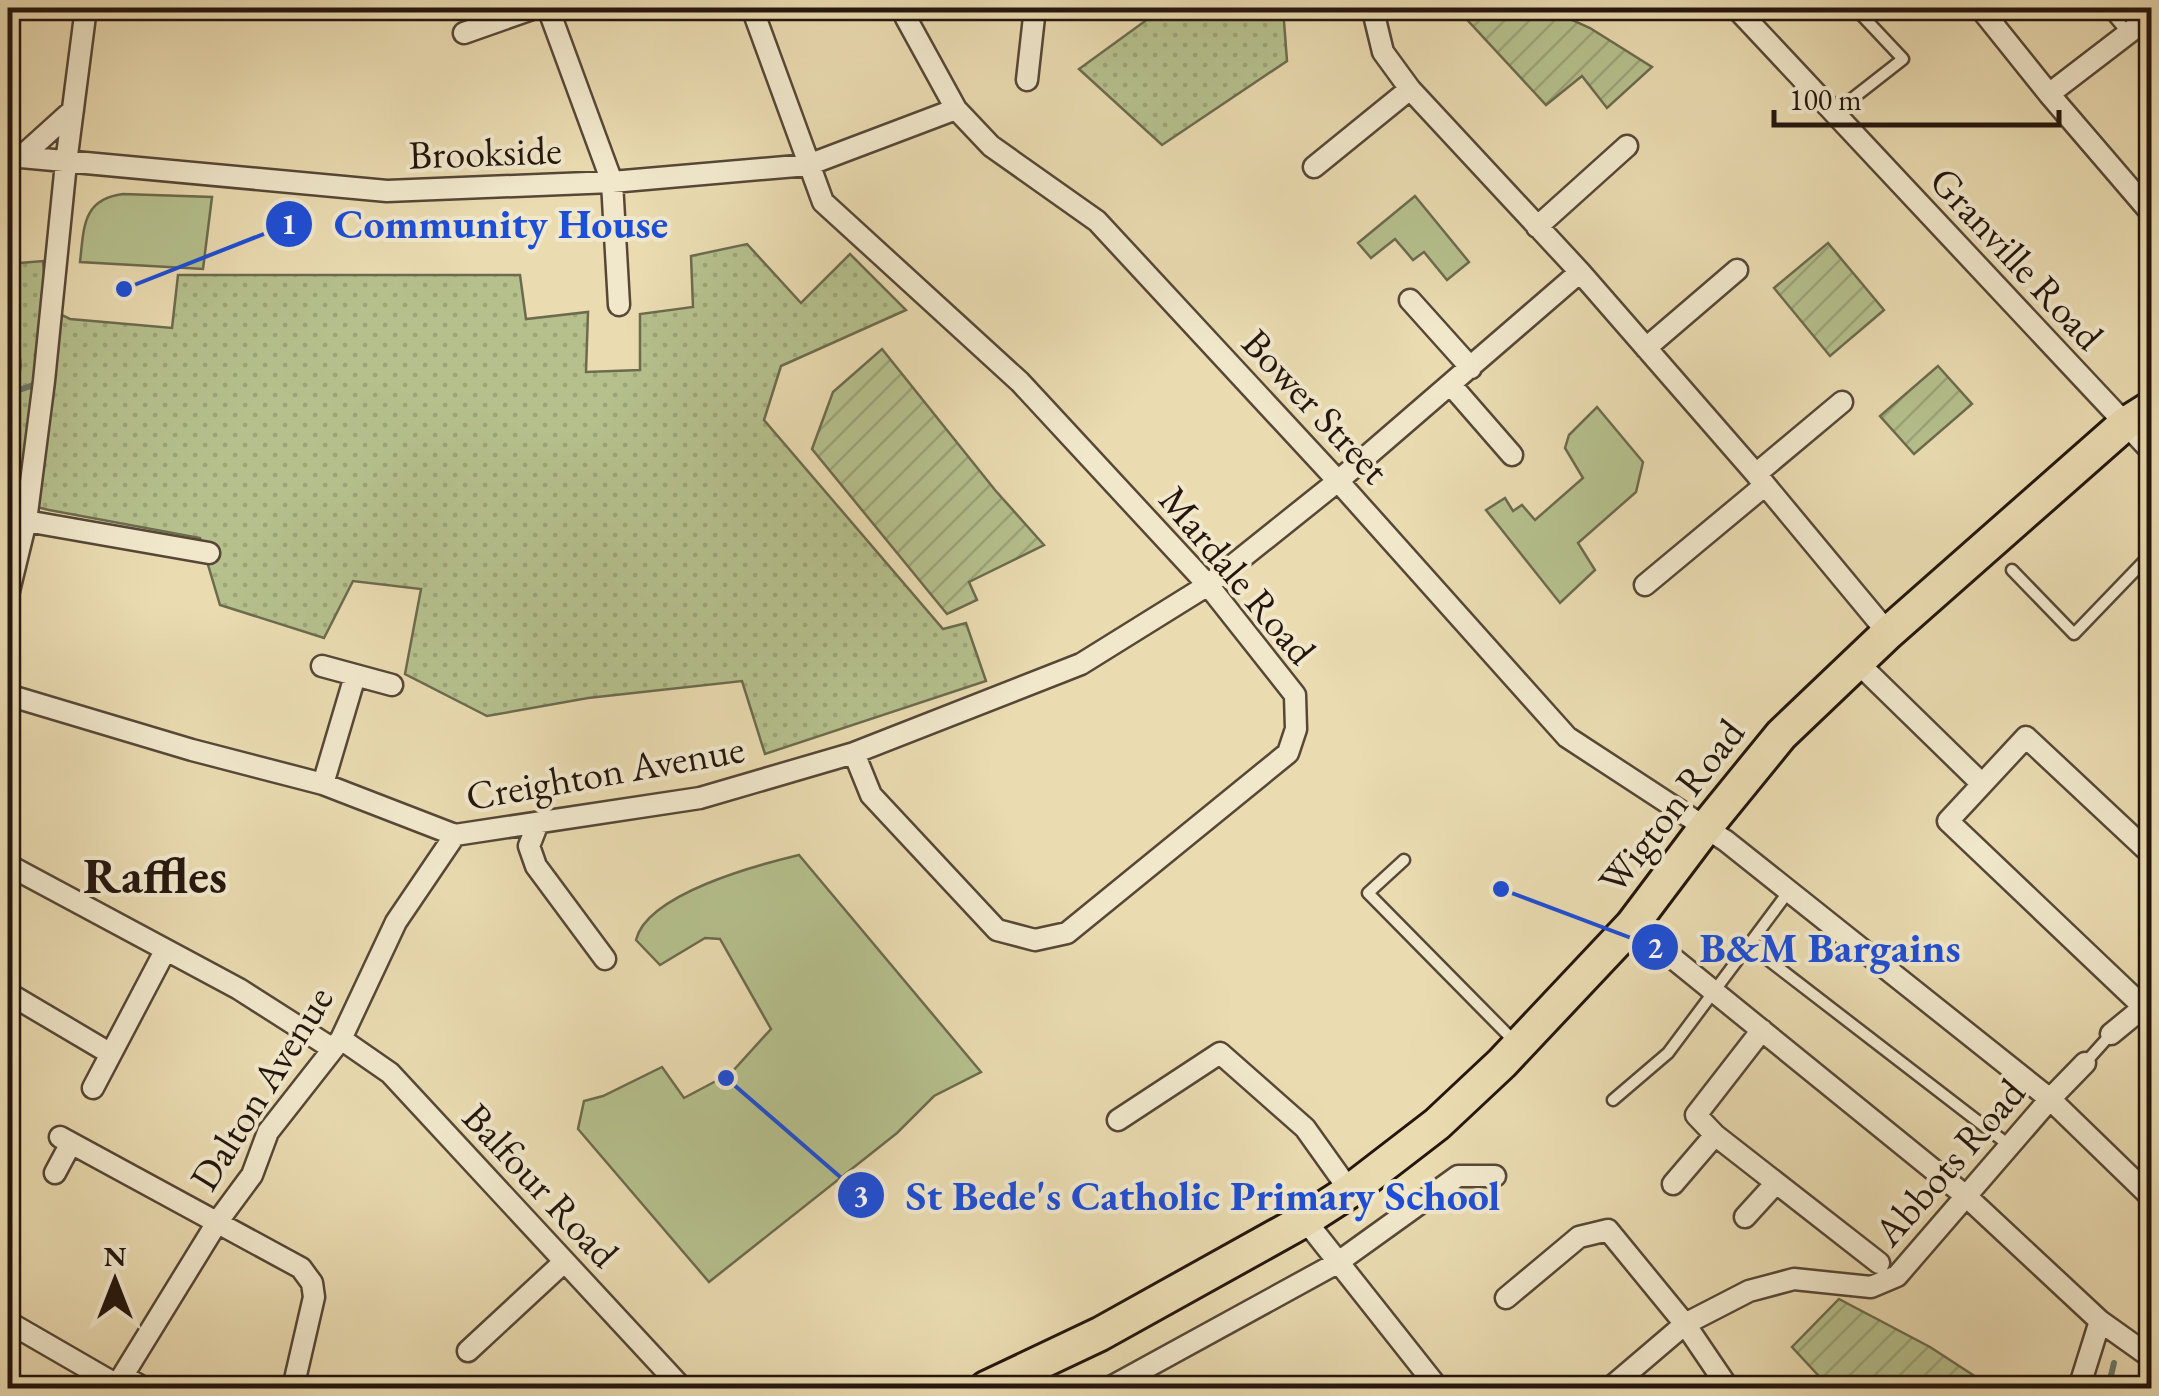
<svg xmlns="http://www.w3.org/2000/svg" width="2159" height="1396" viewBox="0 0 2159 1396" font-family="'EB Garamond',serif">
  <defs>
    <pattern id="park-dots" width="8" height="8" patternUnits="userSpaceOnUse" patternTransform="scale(2.5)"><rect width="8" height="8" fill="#b5c08d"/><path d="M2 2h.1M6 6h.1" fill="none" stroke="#9ca478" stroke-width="1.8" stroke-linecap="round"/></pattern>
    <pattern id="garden-furrows" width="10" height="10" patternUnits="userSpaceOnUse" patternTransform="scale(2.5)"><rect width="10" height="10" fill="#b5c08d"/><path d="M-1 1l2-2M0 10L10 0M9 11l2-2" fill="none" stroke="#9ca478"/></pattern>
  </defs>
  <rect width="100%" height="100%" fill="#eadbb1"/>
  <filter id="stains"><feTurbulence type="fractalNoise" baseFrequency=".002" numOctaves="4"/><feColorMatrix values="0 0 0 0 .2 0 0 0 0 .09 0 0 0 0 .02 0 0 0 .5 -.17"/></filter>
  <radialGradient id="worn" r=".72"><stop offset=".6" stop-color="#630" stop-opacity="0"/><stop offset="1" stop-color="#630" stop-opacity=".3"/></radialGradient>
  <path fill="#b5c08d" stroke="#6c6b4e" stroke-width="2.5" d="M123,194L212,197L203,269L80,262C84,228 82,199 123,194Z
    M1415,196L1469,262L1447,280L1424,252L1413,260L1395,239L1371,258L1358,243Z
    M1597,407L1643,462L1636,492L1578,543L1595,570L1560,603L1486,510L1505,498L1513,511L1522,505L1535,520L1583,478L1565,448L1569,435Z
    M799,855L981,1072L934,1096L897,1133L709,1282L578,1129L584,1101L603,1096L662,1067L684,1098L731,1073L771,1029L720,939L705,938L660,965L636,940C647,894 757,865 799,855Z"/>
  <path fill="url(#park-dots)" stroke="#6c6b4e" stroke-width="2.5" d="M1163,8H1283L1287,61L1162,145L1079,69Z
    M747,244L801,303L850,254L906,310L781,366L764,420L943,629L966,623L986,681L765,754L742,681L588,698L487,716L405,674L421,589L353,581L324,638L220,605L200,538L49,510L8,500V264L43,261L47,308L70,319L172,328L178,275H520L526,319L588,312L586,372L640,370V314L693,307L691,256Z"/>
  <path fill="url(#garden-furrows)" stroke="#6c6b4e" stroke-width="2.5" d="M1462,8H1546L1590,28L1652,67L1607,108L1582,76L1546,105L1459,11Z
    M1828,243L1884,310L1830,356L1774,288Z
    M8,341C25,355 25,375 8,389Z
    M882,349L995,490L1044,545L969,582L977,600L947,614L812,449L833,392Z
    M1938,366L1972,404L1914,454L1880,416Z
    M1839,1299L1930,1347L1993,1388H1830L1792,1347Z"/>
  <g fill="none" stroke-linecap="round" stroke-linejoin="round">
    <path stroke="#6a796b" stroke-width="6" d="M8,394L39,383
      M2108,1388L2114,1363"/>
    <defs>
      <path id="service" d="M2107,8L2128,33
        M1834,113L1903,59L1855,8
        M2012,570L2074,634L2152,553
        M1404,860L1368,893L1516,1043
        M1749,945L2010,1146
        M2085,1063L2111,1034
        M1613,1100L1668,1053L1789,891"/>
      <path id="minor" d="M548,8L612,182L619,305
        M752,8L823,202L1020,382L1208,585L1295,695L1296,729L1288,753L1067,933L1035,940L997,930L871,795L854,753
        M904,8L906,18L956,109L991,146L1097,221L1338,481L1567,737L1726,841L2050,1099L2152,1198
        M1375,8L1374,15L1383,52L1410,89L1580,272L1756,474L1888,633
        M1736,8L2152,452
        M1980,8L2049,94L2152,214
        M464,33L535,8
        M1027,80L1035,8
        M2049,94L2152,15
        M21,157L73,110
        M8,158L21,157L387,191L612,182L808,165L956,109
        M1314,167L1410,89
        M1537,227L1627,146
        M1410,300L1471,368
        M1646,348L1737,270
        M1451,385L1512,455
        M1756,474L1842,402
        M26,521L209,553
        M1645,585L1764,486
        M8,595L26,521L44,381L66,163L86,8
        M1857,662L1981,783
        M322,666L392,685
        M8,695L192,750L323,784L455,835L700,798L854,753L1081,664L1208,585L1338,481L1580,272
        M323,784L355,676
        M538,823L529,846L536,866L605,959
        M2152,855L2026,737L1948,821L2152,1015
        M8,865L239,989L333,1049
        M1632,925L1967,1197L2100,1321L2152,1358
        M8,993L111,1054
        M1762,1030L1696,1115L1715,1135L1879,1263
        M2111,1034L2150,1002
        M341,1039L390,1073L682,1388
        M93,1088L165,951
        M1118,1120L1220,1053L1305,1128L1350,1191
        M60,1137L301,1268L312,1283L314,1297L293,1388
        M55,1173L71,1143
        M1673,1184L1715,1135
        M1745,1217L1776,1183
        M1305,1220L1438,1388
        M1506,1298L1579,1237L1608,1230L1685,1324L1727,1386
        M8,1322L117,1385L218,1221L252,1175L268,1132L341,1039L396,922L455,835
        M468,1351L564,1262
        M123,1376L144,1388
        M1109,1388L1337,1263L1458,1176H1495
        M1610,1388L1685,1324L1749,1291L1794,1279L1871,1287L1897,1276L2050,1099L2085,1063
        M2079,1388L2100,1321"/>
      <path id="primary" d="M986,1388L1100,1334L1305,1220L1350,1191L1437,1124L1502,1063L1632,925L1702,832L1781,735L1888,633L2125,424L2152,407"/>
    </defs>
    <use href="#service" stroke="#564737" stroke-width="15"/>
    <use href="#minor" stroke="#564737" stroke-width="25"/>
    <use href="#primary" stroke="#24160e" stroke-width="38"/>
    <use href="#service" stroke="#f1e8cc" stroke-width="10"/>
    <use href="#minor" stroke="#f1e8cc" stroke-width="20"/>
    <use href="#primary" stroke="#eadbb1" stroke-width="32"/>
  </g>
  <g text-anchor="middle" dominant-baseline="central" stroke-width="8" stroke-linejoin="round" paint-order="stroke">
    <g font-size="40" fill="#24160e" stroke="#f1e8cc">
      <text transform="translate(485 152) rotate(-2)">Brookside</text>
      <text transform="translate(2017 258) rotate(47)">Granville Road</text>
      <text transform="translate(1316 406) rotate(47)">Bower Street</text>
      <text transform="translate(1238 575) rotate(50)">Mardale Road</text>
      <text transform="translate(605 772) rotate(-10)">Creighton Avenue</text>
      <text transform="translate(1671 806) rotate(-52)">Wigton Road</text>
      <text transform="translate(261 1088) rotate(-58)">Dalton Avenue</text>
      <text transform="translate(1949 1162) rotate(-49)">Abbots Road</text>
      <text transform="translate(541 1185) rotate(47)">Balfour Road</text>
    </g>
    <g font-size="50" font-weight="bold" fill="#24160e" stroke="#f1e8cc">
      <text x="155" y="875">Raffles</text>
    </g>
  </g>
  <path fill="none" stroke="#1d4ed8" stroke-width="4" d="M124 289L289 224M1501 889L1655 947M726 1078L861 1195"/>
  <g fill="#1d4ed8" stroke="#f1e8cc" stroke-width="4">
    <circle cx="124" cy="289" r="10"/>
    <circle cx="1501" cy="889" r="10"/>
    <circle cx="726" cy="1078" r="10"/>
    <circle cx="289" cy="224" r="25"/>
    <circle cx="1655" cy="947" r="25"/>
    <circle cx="861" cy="1195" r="25"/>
  </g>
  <g font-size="30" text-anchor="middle" font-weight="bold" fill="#fff">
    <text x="289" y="234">1</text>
    <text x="1655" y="958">2</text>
    <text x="861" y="1206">3</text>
  </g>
  <g font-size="42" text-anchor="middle" font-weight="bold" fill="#1d4ed8" stroke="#f1e8cc" stroke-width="8" stroke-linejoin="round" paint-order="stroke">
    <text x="501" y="238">Community House</text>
    <text x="1830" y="962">B&amp;M Bargains</text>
    <text x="1203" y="1210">St Bede's Catholic Primary School</text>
  </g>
  <rect width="2159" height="1396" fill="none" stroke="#eadbb1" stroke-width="40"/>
  <rect x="10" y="10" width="2139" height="1376" fill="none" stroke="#24160e" stroke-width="5"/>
  <rect x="20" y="20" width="2119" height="1356" fill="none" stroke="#24160e" stroke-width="2.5"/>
  <g transform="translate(115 1281)" stroke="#f1e8cc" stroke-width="8" paint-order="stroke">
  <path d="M0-8L18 38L0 25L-18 38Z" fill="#24160e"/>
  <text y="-15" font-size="28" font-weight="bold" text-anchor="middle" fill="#24160e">N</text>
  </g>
  <path d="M1774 110v15h285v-15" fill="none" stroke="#24160e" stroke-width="5"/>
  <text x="1789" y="110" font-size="30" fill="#24160e" stroke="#f1e8cc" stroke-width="8" paint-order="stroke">100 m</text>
  <rect width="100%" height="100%" filter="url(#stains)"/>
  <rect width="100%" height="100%" fill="url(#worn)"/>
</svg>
